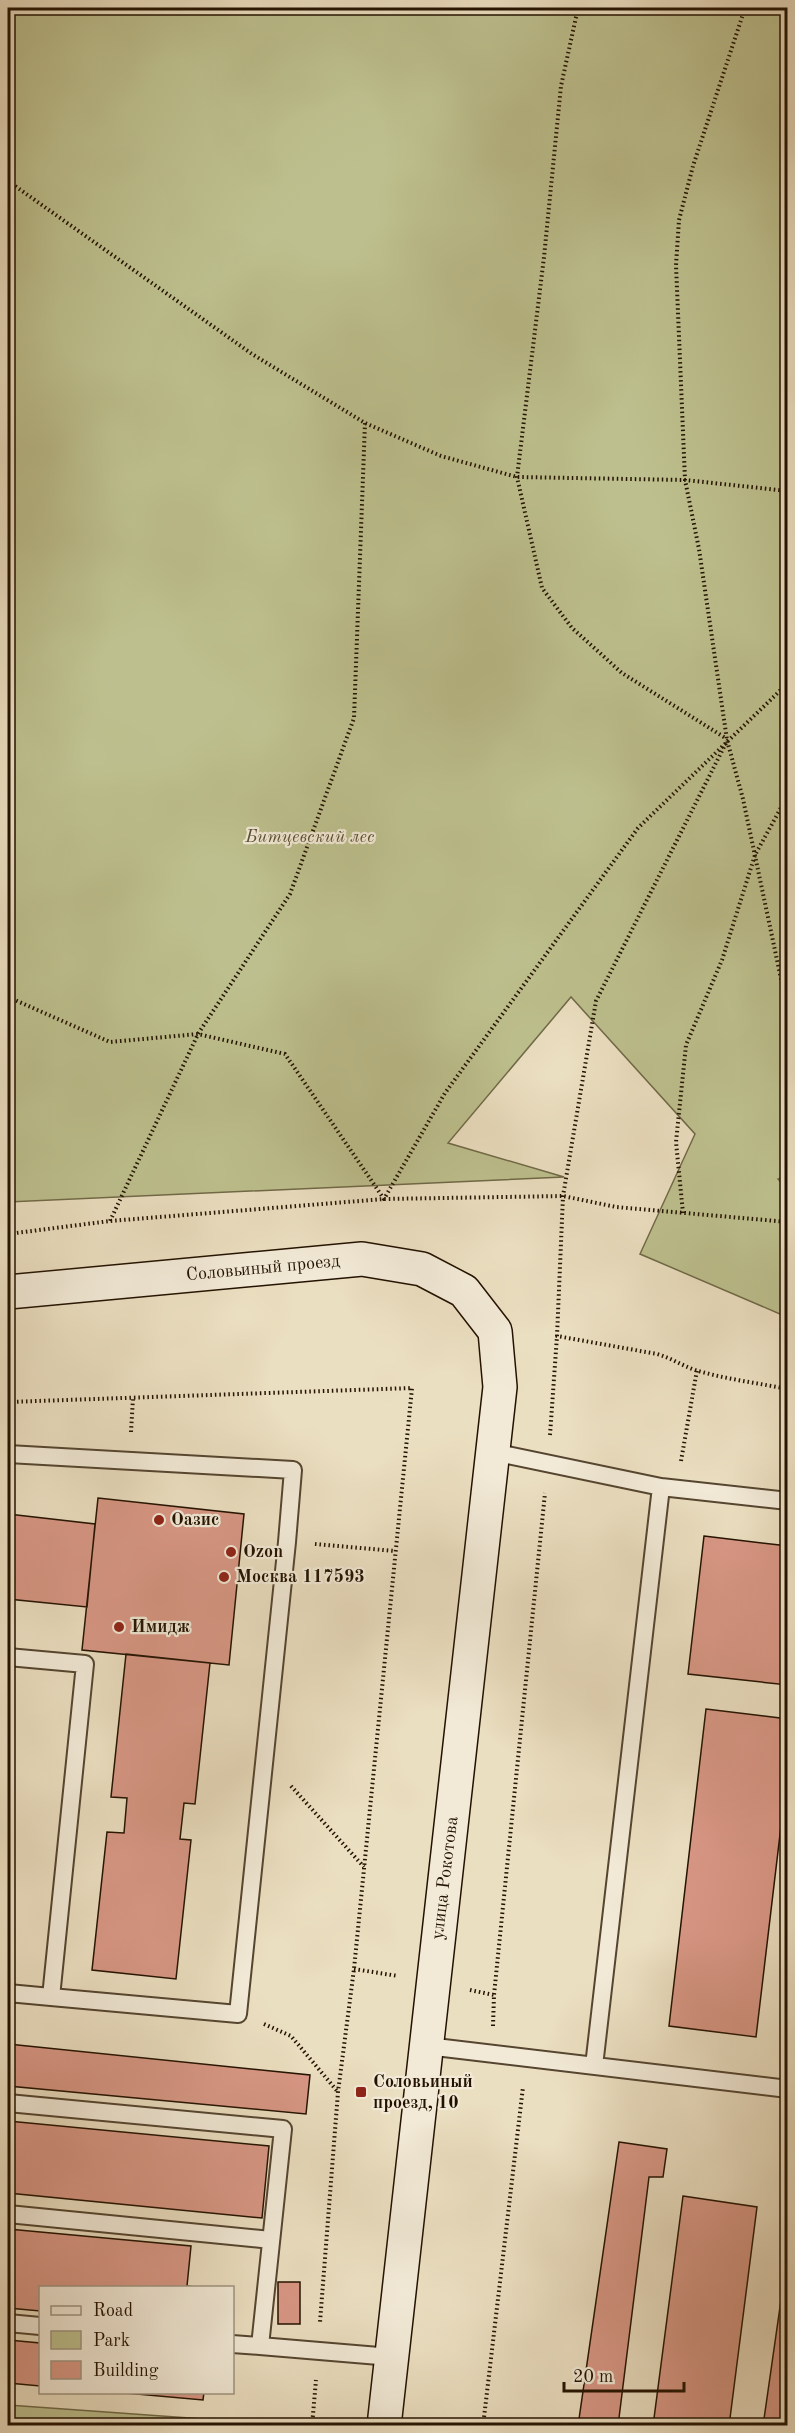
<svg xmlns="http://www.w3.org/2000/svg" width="795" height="2433" viewBox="0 0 795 2433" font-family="'Old Standard TT',serif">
  <rect width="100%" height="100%" fill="#ebdfc1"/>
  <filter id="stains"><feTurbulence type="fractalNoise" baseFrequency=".00333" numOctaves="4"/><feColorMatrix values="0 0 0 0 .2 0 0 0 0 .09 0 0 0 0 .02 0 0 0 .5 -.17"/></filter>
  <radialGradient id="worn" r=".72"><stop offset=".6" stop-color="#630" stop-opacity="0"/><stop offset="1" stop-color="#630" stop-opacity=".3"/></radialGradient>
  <path fill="#bdc08e" stroke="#706947" stroke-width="1.5" d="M8,8H787L788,1175L778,1179L787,1189V1317L640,1254L695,1134L571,997L448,1143L564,1177L8,1202Z
    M8,2405L286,2425H8Z"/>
  <path fill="#d89785" stroke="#231200" stroke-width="1.5" d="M98,1498L244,1514L229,1665L82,1650Z
    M8,1514L95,1524L87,1607L8,1599Z
    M8,1514L95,1524L87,1607L8,1599Z
    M704,1536L788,1546V1685L688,1674Z
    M126,1654L210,1663L195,1804L184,1803L180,1839L191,1840L176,1979L92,1970L107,1832L124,1833L127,1798L111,1797Z
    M126,1654L210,1663L195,1804L184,1803L180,1839L191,1840L176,1979L92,1970L107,1832L124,1833L127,1798L111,1797Z
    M706,1709L788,1719V1767L756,2037L669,2026Z
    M706,1709L788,1719V1767L756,2037L669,2026Z
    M8,2044L310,2075L306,2114L8,2086Z
    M8,2121L269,2146L262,2218L8,2193Z
    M619,2142L667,2149L663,2177H649L618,2426H578Z
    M683,2196L757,2207L729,2426H653Z
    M8,2229L191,2246L187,2286L201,2288H40V2311L8,2308Z
    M788,2251V2426H763Z
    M278,2282H300V2324H278Z
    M8,2340L40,2343V2386L8,2383Z
    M114,2392H204L203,2400Z"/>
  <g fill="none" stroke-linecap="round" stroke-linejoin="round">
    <defs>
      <path id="lane" d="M493,1452L661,1487L788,1501
        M8,1454L293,1470L287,1542L238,2014L51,1997L85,1664L8,1657
        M8,1993L51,1997
        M427,2046L788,2089
        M594,2066L661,1487
        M8,2103L283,2129L260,2346L391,2357
        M8,2214L271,2240
        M8,2323L40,2326
        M232,2344L260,2346"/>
      <g id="secondary">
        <path id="s1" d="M8,1292L362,1259L422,1269L464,1291L495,1331L500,1387L384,2426"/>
      </g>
    </defs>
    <use href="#lane" stroke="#554530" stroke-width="20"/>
    <use href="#secondary" stroke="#231200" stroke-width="36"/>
    <path stroke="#231200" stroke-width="4" stroke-dasharray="1.5 3" stroke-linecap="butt" d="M578,8L561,86L544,257L517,477L542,588L572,628L622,673L727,739
      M745,8L693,166L679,220L676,265L685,480L699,549L727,740L743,799L788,1012
      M8,181L252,354L365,423L441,456L517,477L685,480L788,491
      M726,743L596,1001L563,1196L557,1336L657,1354C671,1358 681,1365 695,1370C725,1379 757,1383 788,1389
      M8,997L110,1042L198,1034L285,1054L384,1199L445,1093L638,828L788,683
      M683,1213L676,1142L686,1045L722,960L755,855L788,795
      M110,1221L198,1034L290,894L354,718L365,423
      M8,1234L110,1221L384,1199L563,1196L616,1207L788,1222
      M8,1402L412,1388L354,1969L338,2092L320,2322
      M131,1432L133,1398
      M550,1435L557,1336
      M681,1461L697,1370
      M315,1544L395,1551
      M291,1786L364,1867
      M354,1969L398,1976
      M470,1990L494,1995
      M264,2024L291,2036L338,2092
      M493,2026L494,1995L545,1493
      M312,2426L316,2380
      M483,2426L523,2087"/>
    <use href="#lane" stroke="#f2ead7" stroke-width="16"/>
    <use href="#secondary" stroke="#f2ead7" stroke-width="33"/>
  </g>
  <g fill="#8f2418" stroke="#f2ead7" stroke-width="2">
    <circle cx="159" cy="1520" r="6"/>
    <circle cx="231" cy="1552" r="6"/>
    <circle cx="224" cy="1577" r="6"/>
    <circle cx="119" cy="1627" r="6"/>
    <rect x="355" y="2086" width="12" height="12" rx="3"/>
  </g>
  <g text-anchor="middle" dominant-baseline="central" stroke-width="4.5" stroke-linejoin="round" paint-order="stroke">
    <g font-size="18" font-style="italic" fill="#594f32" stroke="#f2ead7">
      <text x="310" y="837">Битцевский лес</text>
    </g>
    <g font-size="18" fill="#231200" stroke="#f2ead7">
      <text stroke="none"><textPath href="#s1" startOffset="256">Соловьиный проезд</textPath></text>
      <text transform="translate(445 1878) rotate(-83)">улица Рокотова</text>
    </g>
    <g font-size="18" font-weight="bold" fill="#231200" stroke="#f2ead7" text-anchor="start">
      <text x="171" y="1520">Оазис</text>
      <text x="243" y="1552">Ozon</text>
      <text x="236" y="1577">Москва 117593</text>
      <text x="131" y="1627">Имидж</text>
      <text x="373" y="2082">Соловьиный<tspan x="373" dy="21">проезд, 10</tspan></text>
    </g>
  </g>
  <rect width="795" height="2433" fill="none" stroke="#ebdfc1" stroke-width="30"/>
  <rect x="9" y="9" width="777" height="2415" fill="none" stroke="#231200" stroke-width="3"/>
  <rect x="15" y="15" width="765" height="2403" fill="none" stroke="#231200" stroke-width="1.5"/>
  <rect x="39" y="2286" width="195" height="108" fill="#f2ead7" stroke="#9f9481" stroke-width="1.5"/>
  <rect x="51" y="2306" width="30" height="9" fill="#f2ead7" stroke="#9f9481" stroke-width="1.5"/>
  <text x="93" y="2316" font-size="18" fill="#231200">Road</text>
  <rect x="51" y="2331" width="30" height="18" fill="#bdc08e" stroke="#9f9481" stroke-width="1.5"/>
  <text x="93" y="2346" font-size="18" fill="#231200">Park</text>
  <rect x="51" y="2361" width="30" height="18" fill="#d89785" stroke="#9f9481" stroke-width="1.5"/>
  <text x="93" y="2376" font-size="18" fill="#231200">Building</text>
  <path d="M564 2382v9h120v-9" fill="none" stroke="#231200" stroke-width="3"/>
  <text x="573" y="2382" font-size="18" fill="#231200" stroke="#f2ead7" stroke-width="4.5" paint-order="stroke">20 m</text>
  <rect width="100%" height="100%" filter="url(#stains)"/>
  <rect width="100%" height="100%" fill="url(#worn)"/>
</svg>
